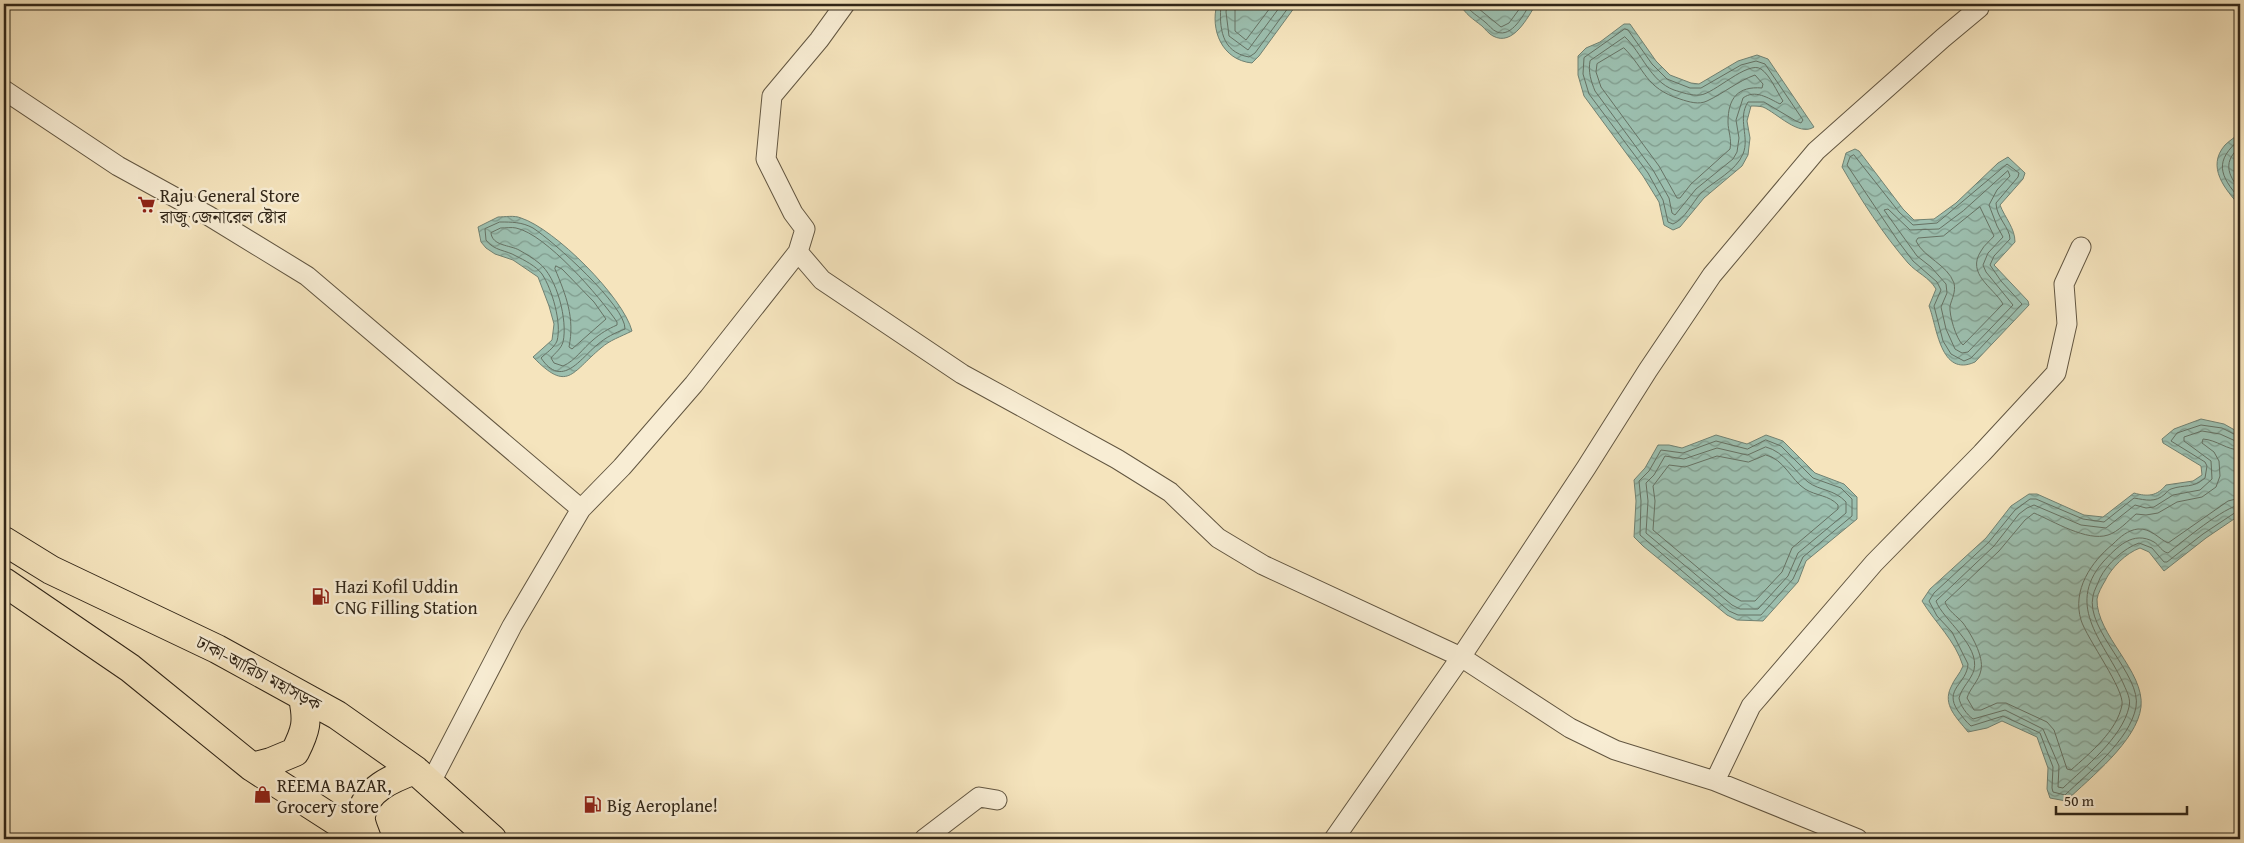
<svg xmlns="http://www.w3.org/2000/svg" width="2244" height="843" viewBox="0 0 2244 843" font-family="'Gentium Book Plus','Noto Serif Bengali',serif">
  <defs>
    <pattern id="water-waves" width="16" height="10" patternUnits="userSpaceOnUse" patternTransform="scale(1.25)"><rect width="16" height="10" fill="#9cbfaf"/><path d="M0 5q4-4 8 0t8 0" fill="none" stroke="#809b8d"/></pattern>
  </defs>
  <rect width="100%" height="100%" fill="#f5e4bd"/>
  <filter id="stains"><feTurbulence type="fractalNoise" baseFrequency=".004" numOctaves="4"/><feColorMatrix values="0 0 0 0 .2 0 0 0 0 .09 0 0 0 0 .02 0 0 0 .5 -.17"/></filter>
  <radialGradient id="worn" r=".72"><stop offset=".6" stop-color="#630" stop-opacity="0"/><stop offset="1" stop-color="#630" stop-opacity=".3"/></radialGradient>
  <path fill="url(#water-waves)" stroke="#718273" d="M1217,4H1297L1259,56L1252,63C1222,60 1210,30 1217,4Z
    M1460,4H1536C1528,17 1513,47 1493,36C1489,34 1485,29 1482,26C1473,19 1465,14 1460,4Z
    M1624,24H1630L1656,61L1670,75L1691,83L1699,84L1738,61L1757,55L1768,59L1814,127C1799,137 1777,113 1763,107C1759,106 1755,106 1751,106L1747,121L1750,138L1748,155L1742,166L1704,198L1680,227L1673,230L1664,225L1659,202L1643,176L1584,96L1578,75V56L1586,48L1600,42Z
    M2240,132V206C2225,189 2206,167 2225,145C2230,140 2236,137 2240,132Z
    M1855,149L1859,151L1903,209L1914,220L1934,219L1956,203L1998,163L2008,157L2025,173L2023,179L2000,205C2005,218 2015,228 2015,242L1994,265L2028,301L2029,305L1975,362C1940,378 1937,326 1929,306L1936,289C1929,277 1917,273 1908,263C1883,234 1861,200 1842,167L1846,153Z
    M498,217C505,217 514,215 521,218C555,229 623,297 632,331C620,337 610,340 601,348C571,373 568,393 533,357L552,340L554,324L549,306L538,277L513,260L495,254L486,248L481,242L478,227Z
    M2201,419L2224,424L2240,433V515L2206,538L2164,571L2149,552L2140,548C2126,553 2111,568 2105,581C2102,586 2098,593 2097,599C2096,635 2145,671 2141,707C2137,741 2090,778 2066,801L2050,798L2047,789L2048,768L2037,737L2002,721L1987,728L1968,732C1957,718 1942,705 1951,687C1954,679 1960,674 1963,666C1955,640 1936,624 1922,601L1930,589L1986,538L2011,506L2029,494H2037L2084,515L2103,517L2134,493C2148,497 2157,496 2166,485L2193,481L2202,475L2201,466L2163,443L2162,439L2174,429Z
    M1716,435L1747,444L1766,435L1783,441L1815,473L1844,484L1857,497V519L1806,561L1798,582L1763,621L1737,620L1727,615L1643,546L1634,537L1636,501L1634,480L1645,468L1658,445H1669L1682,448Z"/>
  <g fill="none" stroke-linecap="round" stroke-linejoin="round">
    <path stroke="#667264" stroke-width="1" d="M1221,4C1219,27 1221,52 1249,57L1255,53L1291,4
      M1227,4L1226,12L1229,36L1248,50L1282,4
      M1235,4V31L1246,40L1273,4
      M1465,4C1470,12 1478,16 1485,22C1489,25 1492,30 1497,32C1512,38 1524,14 1530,4
      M1473,4L1501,27L1509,23L1523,4
      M1625,29L1628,30L1652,64L1667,79L1690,88H1701L1741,65L1756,61L1765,64L1803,120L1801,123L1796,121L1764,102H1748C1737,119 1750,137 1743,154C1736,171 1714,181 1701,193C1692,203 1685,219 1673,224L1668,222L1663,200L1648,173L1589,94L1583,74L1584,58Z
      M1625,37C1642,53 1650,81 1674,90C1681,92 1691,96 1700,95C1714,94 1748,60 1761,69C1770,75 1777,92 1783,101L1780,104C1768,98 1755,89 1743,98L1736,120L1739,138L1737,152L1733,159L1696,189L1675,215L1672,213L1669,198L1653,170L1595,91C1591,81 1588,72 1590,61Z
      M1624,48C1646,70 1645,88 1680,99C1689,102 1699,105 1707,101C1724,93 1738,81 1755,75L1763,84L1762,88C1738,86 1728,98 1728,122C1728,131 1732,139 1730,149L1691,184L1680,198H1677L1659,166L1601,87L1596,72L1597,64Z
      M2240,139C2214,161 2219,175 2240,199
      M2240,147C2223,161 2227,174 2240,190
      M1854,155L1899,212L1913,225L1937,223L2007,164L2019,173L2018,177L1996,203C1996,217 2010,228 2010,239L1994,256L1990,265L2001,281L2022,304L1971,358L1964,361L1951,354L1943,341L1934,306L1941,290L1937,282L1913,261L1898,241L1847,165L1850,157Z
      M2008,171L2010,176L1997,190L1989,205L1997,226L2003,237L1988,253L1983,265L1986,272L2013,305L1968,352L1962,353L1955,349L1946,329L1941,307L1947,293L1946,284L1931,267L1917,256L1884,210L1888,209L1910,230L1939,229L1963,211Z
      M1980,207L1994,236C1990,241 1984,245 1981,251C1966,274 1993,287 2003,304L1963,345C1956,339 1949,315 1950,306C1952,298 1956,292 1954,283C1947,264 1924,258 1916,241L1918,238L1943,236Z
      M500,222C512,222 522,222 533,228C553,241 626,306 625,329C615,333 606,337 597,345C580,359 562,389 541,358C546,353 554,348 557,341C562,323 552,289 542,274C536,266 524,260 516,256C506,250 494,251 486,240L485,229Z
      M501,228C506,228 512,227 516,228C546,234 600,297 617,322V325C608,329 601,333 593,340C583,348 575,361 563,366L554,363L551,358C555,353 561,349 563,342C568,321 557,277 539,263C533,258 526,254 519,250C510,245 492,246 491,233Z
      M556,266L562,269L594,302L606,319L572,349L569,347C575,318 566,295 555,269Z
      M2240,437L2222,428L2201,425L2177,433L2171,441L2205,462L2207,466L2205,478C2192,489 2185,484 2171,489C2167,491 2168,491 2165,494C2155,503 2146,500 2134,498L2104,522L2083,519L2036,499H2030L2015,510L1989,542L1934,593L1929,601L1937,616L1952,632L1968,664C1967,684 1943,689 1958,711C1962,716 1966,722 1971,726L2003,716L2040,733L2053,767L2052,788L2053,792L2065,795C2088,773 2130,740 2136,707C2142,675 2085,630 2093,596C2094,590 2098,584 2100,578C2107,564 2124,548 2139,543L2152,548L2164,562H2167L2203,534L2236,512L2240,511
      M1766,440L1781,446L1813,478L1841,488L1852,499V516L1803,557L1793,579L1761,615H1738L1729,611L1640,535L1641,501L1639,481L1649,471L1661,450L1683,453L1716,441L1747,449Z
      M2240,443L2220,434L2202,431L2184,437V441L2211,461L2212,479L2200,490L2173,495L2154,507L2146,508L2135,505L2106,528L2081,525L2034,505L2027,508L2019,514L1994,546L1936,601C1943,620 1980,645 1974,670C1971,680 1962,687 1959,698C1960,705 1967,715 1973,719L2005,710L2043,729L2059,766L2058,787L2063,788C2085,767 2122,738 2129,707C2131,699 2127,692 2124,685C2106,644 2064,607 2103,562C2117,547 2133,530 2154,542C2159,545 2162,552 2168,553C2182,542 2225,506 2240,505
      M1766,447C1785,452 1793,470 1808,482C1820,491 1834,489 1846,502V513L1798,553L1788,576L1758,609H1740L1732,605L1646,533L1648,501L1646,483L1654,475L1665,456L1684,459L1717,448L1747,455Z
      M2240,450C2227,450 2217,440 2203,439L2202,443L2214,452L2219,461L2220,476L2216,487L2202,497L2177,502L2158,513L2146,515L2136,514C2128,521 2118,532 2108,535C2087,542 2053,521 2034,513L2025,520L1999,551L1945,602C1948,611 1957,616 1963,623C1971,634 1984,656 1981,670C1979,681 1970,688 1967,698L1974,710H1981L1997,703H2006L2047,722L2054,730L2067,769L2071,770C2090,753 2117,731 2122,705C2125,690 2087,639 2081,620C2072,590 2091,562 2113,544C2120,537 2128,530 2138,529C2151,528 2159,539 2168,543L2228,501L2240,498
      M1766,455C1784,459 1791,480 1805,489C1816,496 1829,495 1838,505V509L1792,548L1782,572L1755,601H1741L1729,594L1653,530L1655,501L1653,486L1669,465L1685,467L1717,456L1748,462Z"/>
    <defs>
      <path id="minor" d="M4,90L118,166L209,216L307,276L581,509
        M798,252L822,280L962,374L1117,459L1170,492L1218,538L1263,565L1461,657L1570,728L1615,750L1715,781L1858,839
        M1715,781L1751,706L1874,563L1982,453L2056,373L2067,324L2064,284L2081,247
        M430,784L512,626L581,509L622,467L694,384L798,252L805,229L793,213L766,159L772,96L819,40L845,4
        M924,839L979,797L997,800
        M1334,839L1461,657L1586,468L1648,370L1712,275L1816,151L1943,38L1979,8L1977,4"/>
      <path id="trunk" d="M4,541L51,570L217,649L337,715L415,770L492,839
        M4,582L130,668L252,767L364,839
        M252,767L271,762L295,752C306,730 308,722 303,698
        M367,839C365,833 360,823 361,816C365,789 393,778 415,770"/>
    </defs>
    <use href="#minor" stroke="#625641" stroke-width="21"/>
    <use href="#trunk" stroke="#312618" stroke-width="30"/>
    <use href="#minor" stroke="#f8edd4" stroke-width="19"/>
    <use href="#trunk" stroke="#f5e4bd" stroke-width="28"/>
  </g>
  <defs>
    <symbol id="supermarket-bare" viewBox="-9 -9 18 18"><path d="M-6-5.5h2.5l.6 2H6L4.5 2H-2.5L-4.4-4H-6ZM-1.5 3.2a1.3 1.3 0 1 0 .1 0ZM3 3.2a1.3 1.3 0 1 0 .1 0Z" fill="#8f2418" stroke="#f8edd4" stroke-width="2.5" paint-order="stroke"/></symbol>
    <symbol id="fuel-bare" viewBox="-9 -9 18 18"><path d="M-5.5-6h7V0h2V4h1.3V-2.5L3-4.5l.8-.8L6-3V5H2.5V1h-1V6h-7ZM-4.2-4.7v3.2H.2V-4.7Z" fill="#8f2418" stroke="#f8edd4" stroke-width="2.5" paint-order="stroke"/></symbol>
    <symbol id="shop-bare" viewBox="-9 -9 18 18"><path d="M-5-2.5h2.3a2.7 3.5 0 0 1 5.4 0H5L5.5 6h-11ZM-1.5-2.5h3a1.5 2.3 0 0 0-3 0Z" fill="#8f2418" stroke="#f8edd4" stroke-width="2.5" paint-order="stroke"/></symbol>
  </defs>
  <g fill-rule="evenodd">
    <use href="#supermarket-bare" x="134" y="192" width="25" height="25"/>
    <use href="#fuel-bare" x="308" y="584" width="25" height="25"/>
    <use href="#shop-bare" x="250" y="782" width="25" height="25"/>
    <use href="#fuel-bare" x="580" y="792" width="25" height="25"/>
  </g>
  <g text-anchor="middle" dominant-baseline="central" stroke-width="5" stroke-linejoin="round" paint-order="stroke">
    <g font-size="18" fill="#312618" stroke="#f8edd4" text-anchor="start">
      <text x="160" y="195">Raju General Store<tspan x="160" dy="21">রাজু জেনারেল ষ্টোর</tspan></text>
      <text x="335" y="586">Hazi Kofil Uddin<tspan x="335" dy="21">CNG Filling Station</tspan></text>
      <text x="277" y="785">REEMA BAZAR,<tspan x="277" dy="21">Grocery store</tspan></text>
      <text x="607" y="805">Big Aeroplane!</text>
    </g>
    <g font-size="18" fill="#312618" stroke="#f8edd4">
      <text transform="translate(259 673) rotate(28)">ঢাকা-আরিচা মহাসড়ক</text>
    </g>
  </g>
  <rect width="2244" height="843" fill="none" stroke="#f5e4bd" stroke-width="20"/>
  <rect x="5" y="5" width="2234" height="833" fill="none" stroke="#312618" stroke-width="2.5"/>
  <rect x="10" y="10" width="2224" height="823" fill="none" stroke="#312618"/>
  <path d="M2056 806v8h131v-8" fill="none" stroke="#312618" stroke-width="2.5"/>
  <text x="2064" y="806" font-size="15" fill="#312618" stroke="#f8edd4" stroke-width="4" paint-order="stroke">50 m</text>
  <rect width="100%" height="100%" filter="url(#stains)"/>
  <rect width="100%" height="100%" fill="url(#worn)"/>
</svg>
